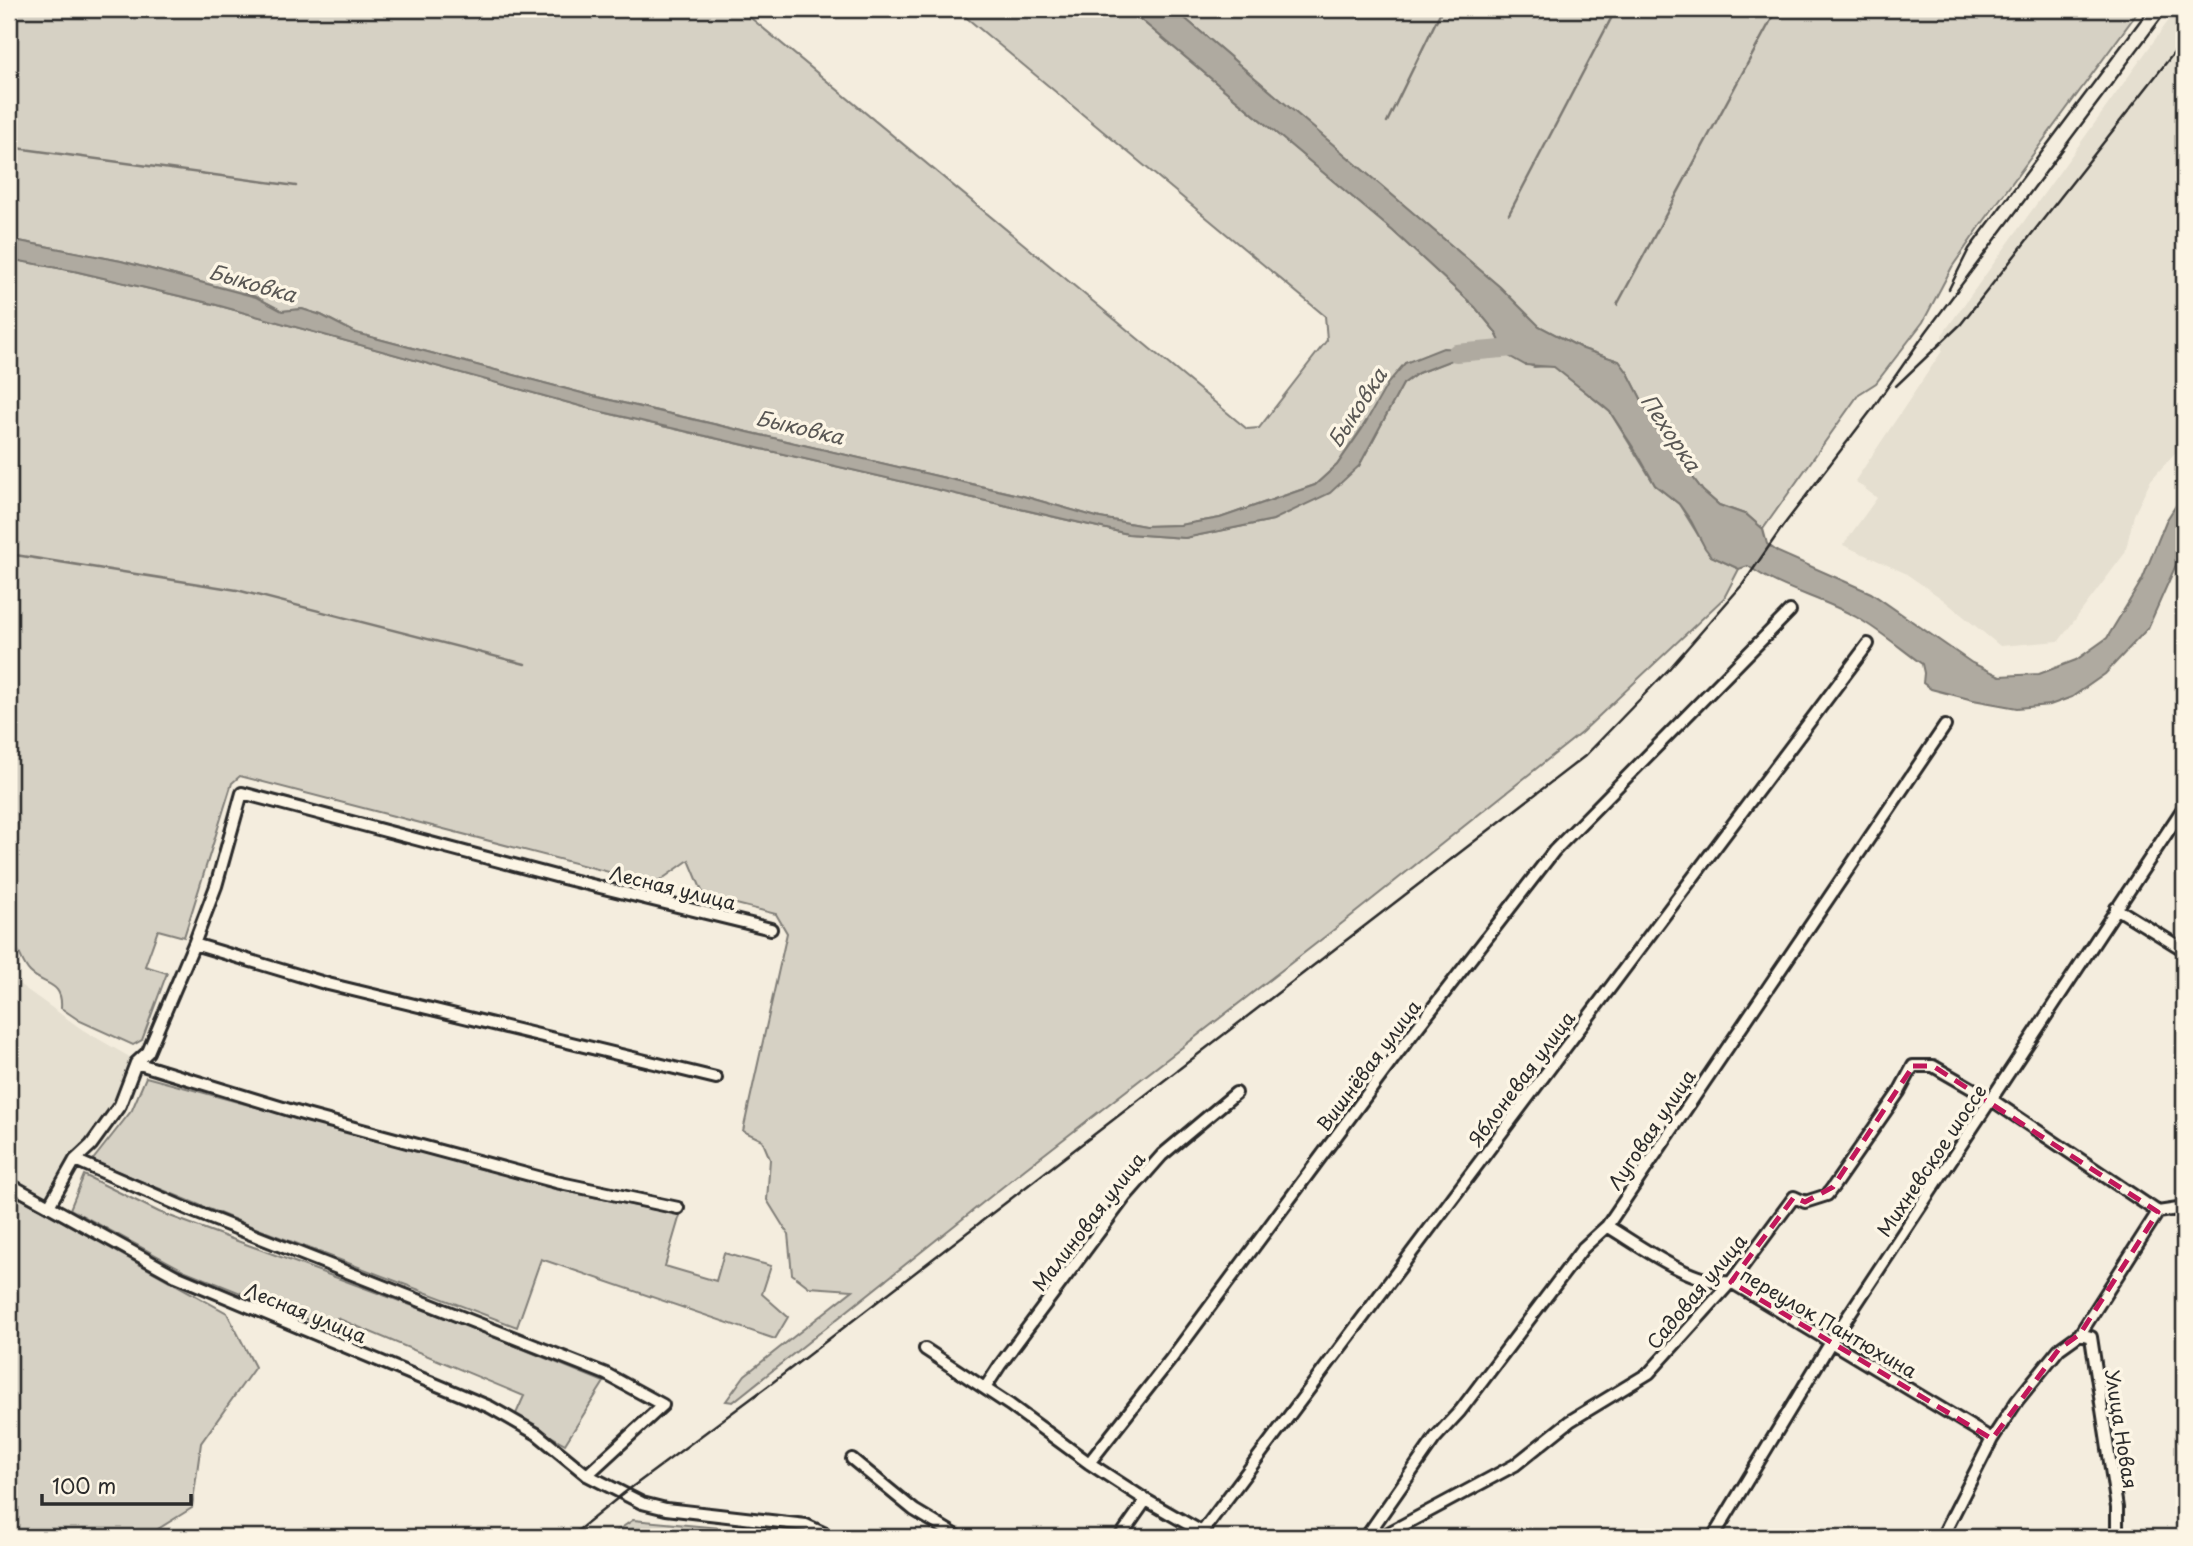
<svg xmlns="http://www.w3.org/2000/svg" width="2193" height="1546" viewBox="0 0 2193 1546" font-family="'Playpen Sans',sans-serif">
  <rect width="100%" height="100%" fill="#f4edde"/>
  <filter id="ink" filterUnits="userSpaceOnUse"><feTurbulence type="fractalNoise" baseFrequency=".0143" numOctaves="2"/><feDisplacementMap in="SourceGraphic" scale="14" xChannelSelector="R" yChannelSelector="G"/><feConvolveMatrix kernelMatrix="1 2 1 2 8 2 1 2 1" color-interpolation-filters="sRGB"/></filter>
  <g filter="url(#ink)">
    <path fill="#e5dfd0" d="M2177,9H2184V448L2174,454L2151,480L2134,515L2125,553L2059,641L2000,646L1941,598L1905,573L1843,545L1877,498L1855,481L1942,351V335Z
      M9,977L83,1030L133,1059L114,1106L91,1140L77,1147L47,1198L9,1177Z"/>
    <path fill="#d6d1c4" stroke="#807e78" stroke-width="2" d="M9,9H740L1247,429L1259,428L1327,340L1325,316L956,9H1128L1393,231L1475,307L1495,331L1507,355L1534,367L1554,366L1610,412L1655,485L1679,504L1711,556L1739,569L1724,598L1581,733L1331,932L1025,1169L733,1402L726,1401L745,1375L853,1290L809,1287L792,1274L788,1234L767,1200L770,1159L762,1140L743,1131L787,933L776,914L704,896L689,860L655,884L240,776L232,783L184,937L158,930L145,966L167,973L142,1040L133,1045L80,1021L61,1008C63,981 44,986 30,972C20,962 20,947 9,938V259L74,271L213,304L598,411L1128,534L1185,538L1273,520L1359,466L1403,384L1418,373L1476,350L1405,363L1337,465L1315,485L1220,518L1180,525L1145,526L1100,518L1023,496L593,396L356,333L321,315L302,309L282,311L256,297L121,261L9,239Z
      M1174,9H2140L1981,225L1952,267L1923,322L1876,383L1859,394L1763,529L1747,515L1719,505L1703,491L1656,428L1628,373L1619,361L1583,349L1539,326L1500,287Z
      M146,1077L560,1190L680,1215L665,1266L716,1281L724,1253L771,1266L762,1294L788,1317L775,1339L541,1259L517,1327L253,1227L92,1161L132,1110Z
      M84,1175L159,1212L459,1323L604,1382L565,1444L515,1416L524,1396L337,1318L331,1329L183,1270L70,1209Z
      M9,1192L227,1313L255,1367L201,1443L192,1508L145,1537H9Z
      M633,1520L774,1533L783,1537H608Z"/>
    <path fill="#afaaa0" stroke="#7a7771" stroke-width="2" d="M1128,9H1174L1500,287L1539,326L1583,349L1619,361L1628,373L1656,428L1703,491L1719,505L1747,515L1763,529L1767,544L1778,552L1871,593L1972,663L2000,676L2039,674L2076,660L2107,638L2142,580L2166,521L2184,493V547L2148,628L2105,674L2072,697L2050,705L2017,708L1973,700L1931,689L1923,683L1924,673L1922,664C1900,648 1879,630 1856,617C1820,597 1782,590 1748,566L1739,569L1711,556L1705,548L1691,521L1679,504L1655,485L1640,458L1610,412L1602,405L1554,367L1525,365L1507,355L1495,331L1475,307L1393,231Z
      M9,239L121,261L256,297L282,311L302,309L321,315L356,333L593,396L1023,496L1100,518L1145,526L1180,525L1220,518L1315,485L1337,465L1362,429L1388,383L1405,363L1443,348L1478,350L1418,373L1403,384L1359,466L1330,493L1273,520L1185,538L1128,534L598,411L213,304L74,271L9,259Z"/>
    <g fill="none" stroke-linecap="round" stroke-linejoin="round">
      <path stroke="#7a7771" stroke-width="2.5" d="M1387,122L1442,9
        M9,147L296,186
        M1509,214L1616,9
        M1617,305L1777,9
        M9,554L237,590L525,664"/>
      <path stroke="#afaaa0" stroke-width="18" d="M1456,353L1525,347"/>
      <defs>
        <path id="minor" d="M1790,611L1554,851L1397,1054L1171,1359L1089,1463L1146,1500L1202,1532L1868,644
          M2116,908L2184,950
          M194,944L328,984L716,1078
          M136,1063L306,1115L556,1182L678,1208
          M75,1160L190,1210L606,1374L663,1405L587,1475
          M9,1184L176,1276L490,1407L537,1434L587,1475L642,1503L666,1509L806,1525L832,1537
          M49,1206L75,1160L91,1145L120,1105L136,1063L148,1052L194,944L216,886L242,793L563,878L771,929
          M2158,1212L2178,1209L2184,1213
          M1607,1226C1639,1245 1693,1286 1731,1282L1992,1439
          M2080,1334L2091,1337L2117,1508V1537
          M925,1349L1010,1405L1089,1463
          M985,1388L1000,1365L1125,1197L1162,1155L1236,1093
          M852,1459L914,1510L959,1537
          M1120,1537L1146,1500
          M1366,1537L1435,1438L1460,1411L1583,1248L1607,1226L1945,726
          M1381,1537L1515,1465L1570,1421L1649,1373L1731,1282L1794,1197L1805,1202L1827,1195L1833,1187L1899,1092L1913,1066H1933L1992,1100L2158,1212
          M1713,1537L1831,1342L2184,807
          M1942,1537L1992,1439L2017,1401L2059,1349L2080,1334L2158,1212"/>
      </defs>
      <use href="#minor" stroke="#2b2b2b" stroke-width="16"/>
      <use href="#minor" stroke="#fcf5e5" stroke-width="10"/>
      <path stroke="#2b2b2b" stroke-width="2.5" d="M1949,289L1969,249L2149,9
        M1896,386L1961,324L2184,40
        M570,1537L624,1493L768,1386L1585,756L1669,669L1743,584L1783,526L1873,408L1926,332L2168,9"/>
    </g>
  </g>
  <path fill="none" stroke="#c2185b" stroke-width="5" stroke-dasharray="14 9" stroke-linejoin="round" d="M1913,1066H1933L2158,1212L2080,1334L2059,1349L1992,1439L1731,1282L1794,1197L1805,1202L1833,1187Z"/>
  <g text-anchor="middle" dominant-baseline="central" stroke-width="7" stroke-linejoin="round" paint-order="stroke">
    <g font-size="19" fill="#2b2b2b" stroke="#fcf5e5">
      <text transform="translate(673 887) rotate(14)">Лесная улица</text>
      <text transform="translate(1368 1065) rotate(-53)">Вишнёвая улица</text>
      <text transform="translate(1521 1078) rotate(-53)">Яблоневая улица</text>
      <text transform="translate(1651 1129) rotate(-56)">Луговая улица</text>
      <text transform="translate(1931 1160) rotate(-56)">Михневское шоссе</text>
      <text transform="translate(1088 1221) rotate(-52)">Малиновая улица</text>
      <text transform="translate(1696 1291) rotate(-50)">Садовая улица</text>
      <text transform="translate(306 1312) rotate(22)">Лесная улица</text>
      <text transform="translate(1829 1322) rotate(30)">переулок Пантюхина</text>
      <text transform="translate(2122 1429) rotate(81)">Улица Новая</text>
    </g>
    <g font-size="21" font-style="italic" fill="#595754" stroke="#fcf5e5">
      <text transform="translate(253 282) rotate(16)">Быковка</text>
      <text transform="translate(1356 407) rotate(-57)">Быковка</text>
      <text transform="translate(800 426) rotate(13)">Быковка</text>
      <text transform="translate(1672 432) rotate(56)">Пехорка</text>
    </g>
  </g>
  <rect width="2193" height="1546" fill="none" stroke="#fcf5e5" stroke-width="35"/>
  <rect x="18" y="18" width="2158" height="1511" fill="none" stroke="#2b2b2b" stroke-width="2.5" filter="url(#ink)"/>
  <path d="M42 1494v10h149v-10" fill="none" stroke="#2b2b2b" stroke-width="3.5"/>
  <text x="52" y="1494" font-size="21" fill="#2b2b2b" stroke="#fcf5e5" stroke-width="5" paint-order="stroke">100 m</text>
</svg>
